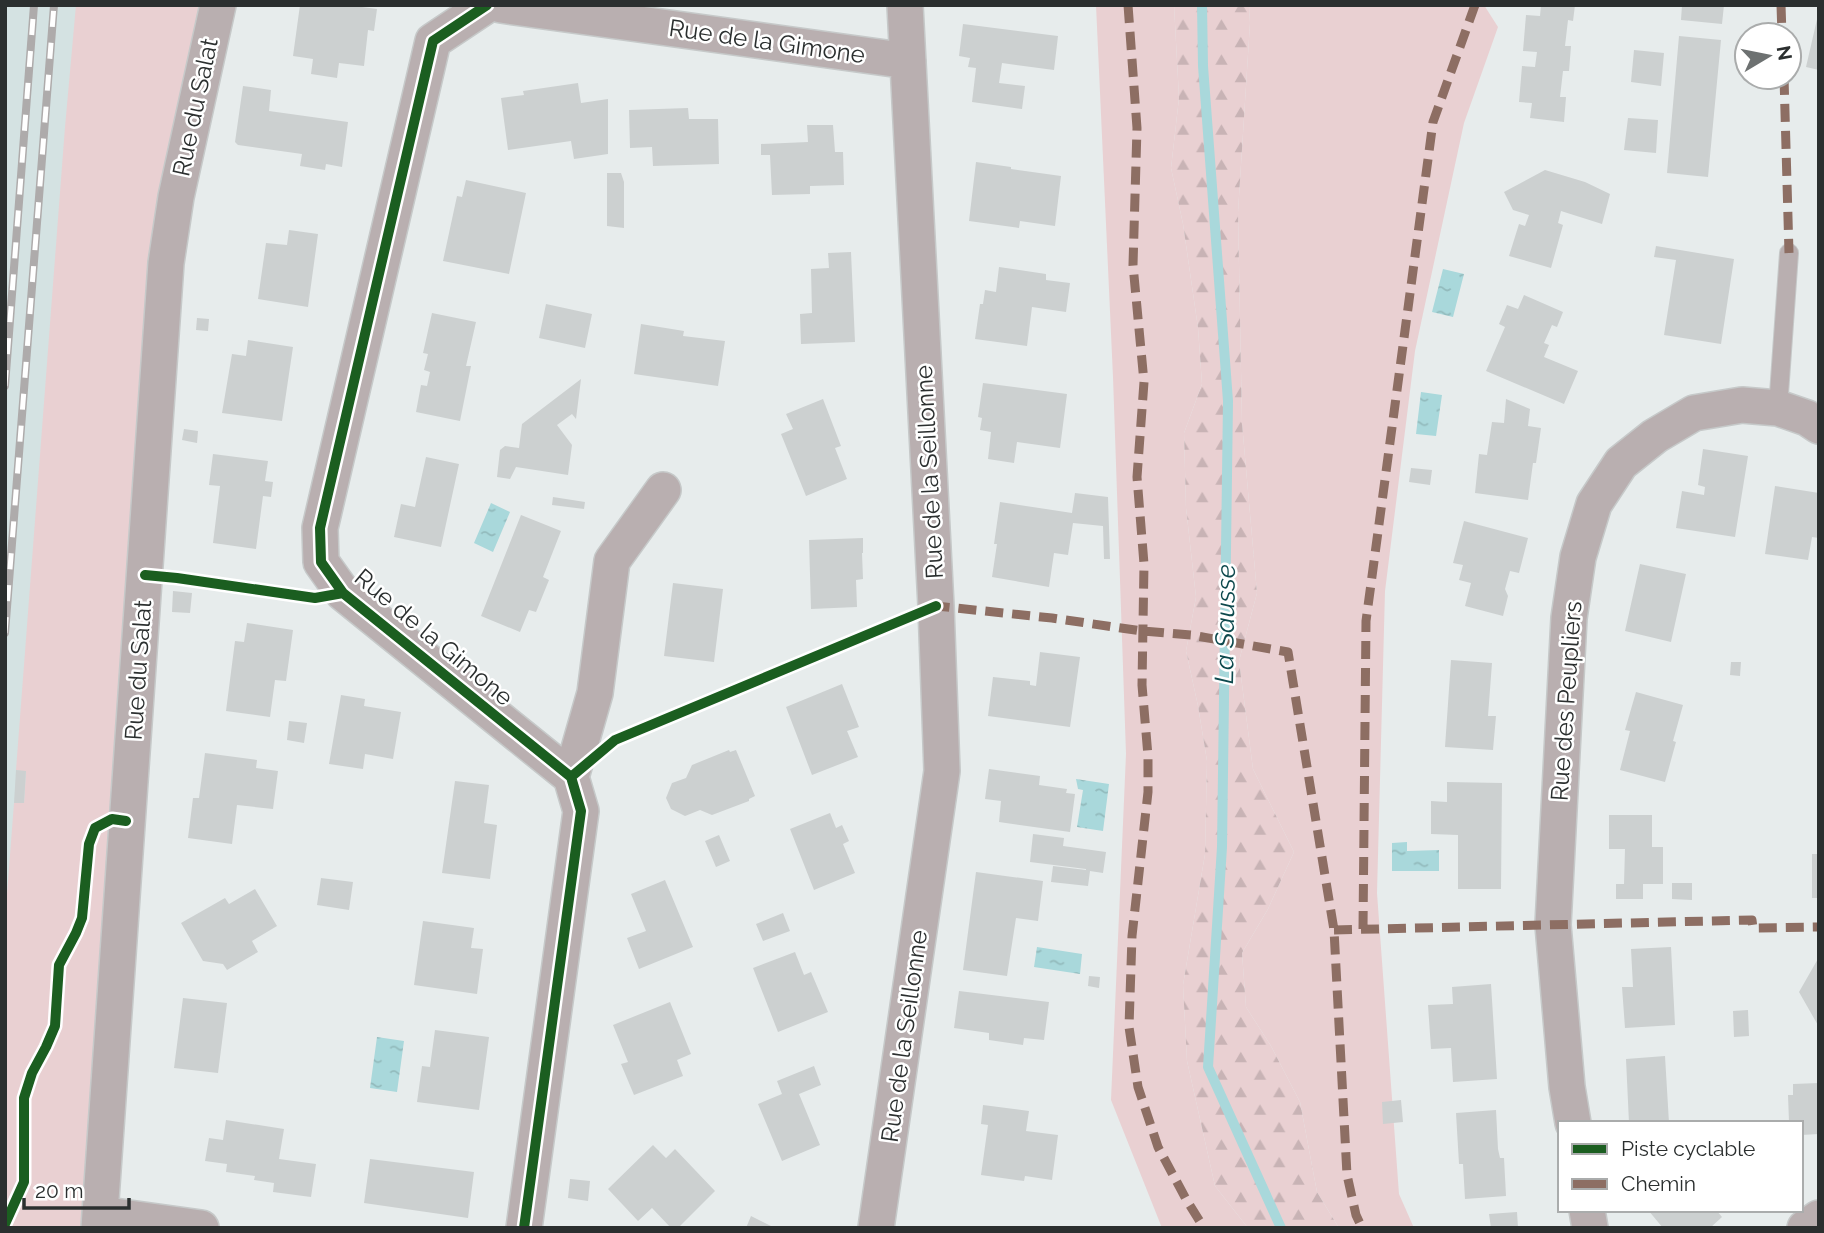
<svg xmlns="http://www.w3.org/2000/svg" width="1824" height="1233" viewBox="0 0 1824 1233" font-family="Raleway,sans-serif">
  <defs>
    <pattern id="forest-firs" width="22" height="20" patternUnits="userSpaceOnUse" patternTransform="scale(1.75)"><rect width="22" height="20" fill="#e9d0d2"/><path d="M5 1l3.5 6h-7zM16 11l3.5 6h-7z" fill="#c8b3b5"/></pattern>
    <pattern id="water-ripples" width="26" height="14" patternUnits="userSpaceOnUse" patternTransform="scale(1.75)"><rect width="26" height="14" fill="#a9d8db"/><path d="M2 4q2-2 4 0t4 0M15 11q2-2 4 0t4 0" fill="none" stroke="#92babc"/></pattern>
  </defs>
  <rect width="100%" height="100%" fill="#e7ecec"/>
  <path fill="#d4e2e2" d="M5,5H164L5,1138Z"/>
  <path fill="#e9d0d2" d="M76,5H221L176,197L99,1228H5V920L14,803H24L26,772L16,770L65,127Z
    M1096,5H1174L1179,98L1171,168L1183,224L1198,328L1202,384L1184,433L1186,508L1196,597L1186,651L1198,706L1207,761L1205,854L1183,985L1187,1061L1215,1186L1248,1228H1162L1111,1100L1126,754L1113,377Z
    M1249,5H1484L1498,27L1464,123L1415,351L1385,591L1377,893L1399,1194L1414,1228H1339L1317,1192L1300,1102L1271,1046L1246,1007L1242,953L1268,909L1294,852L1253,769L1239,661L1257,593L1242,423L1238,212L1250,23Z"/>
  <path fill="url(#forest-firs)" d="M1174,5H1249L1250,23L1238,212L1242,423L1257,593L1239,661L1253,769L1294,852L1268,909L1242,953L1246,1007L1271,1046L1300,1102L1317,1192L1339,1228H1248L1215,1186L1187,1061L1183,985L1205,854L1207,761L1198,706L1186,651L1196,597L1186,508L1184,433L1202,384L1198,328L1183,224L1171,168L1179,98Z"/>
  <path fill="url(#water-ripples)" d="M1443,269L1464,274L1453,317L1432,312Z
    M1421,392L1442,395L1436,436L1416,434Z
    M491,503L510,512L493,552L474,543Z
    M1076,779L1109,784L1103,831L1077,827L1083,790L1078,789Z
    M1407,842V851L1439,850V871H1392V843Z
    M1037,947L1082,954L1080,974L1034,967Z
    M377,1037L404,1041L397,1092L370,1088Z"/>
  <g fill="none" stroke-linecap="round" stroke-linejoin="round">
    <path stroke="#a9d8db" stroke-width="10" d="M1202,5L1203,66L1228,401L1222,847L1208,1067L1281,1228"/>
  </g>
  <path fill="#ccd0d0" d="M300,5H347L377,9L374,31L368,30L364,66L339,63L337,78L311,74L313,59L293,56Z
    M1541,5H1575L1573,21L1568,20L1565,46H1571L1569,71H1563L1560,97H1566L1564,122L1530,118L1532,103L1519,102L1522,66L1535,67L1537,52L1523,51L1526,15L1540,16Z
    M1682,5H1724L1722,24L1681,20Z
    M1818,15H1819V70L1806,67Z
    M963,24L1058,36L1054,70L1002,63L999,83L1025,86L1022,109L972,102L976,68L968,67L970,58L959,56Z
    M1679,36L1721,40L1708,177L1667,173Z
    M1634,50L1664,53L1661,86L1631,82Z
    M578,83L581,103L608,99V154L574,159L571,141L508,150L501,98L524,95L523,91Z
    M243,86L271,90L269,111L348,122L342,167L326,164L325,170L300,166L302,154L238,145L235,142Z
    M688,108L689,119H718L719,164L653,166L652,147L630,148L629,110Z
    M1628,118L1658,120L1656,153L1624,150Z
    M807,125H833L835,152H843L844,185L810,186V194L772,195L770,155H761V144L808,142Z
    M976,162L1011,167V169L1061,176L1055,226L1020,221L1019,228L969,221Z
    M1545,170L1585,182L1610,194L1602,224L1561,211L1558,223L1563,225L1551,268L1509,256L1519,224L1525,226L1529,215L1513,210L1504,192Z
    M607,173H621L624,182V228L607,226Z
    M466,180L526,193L509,274L443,261L457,196L462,197Z
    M289,230L318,234L308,307L258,299L266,243L287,245Z
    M1656,246L1734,259L1721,344L1664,335L1676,260L1654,257Z
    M851,252L855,342L801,344L800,314L812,313L811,269L829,268L828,253Z
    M999,267L1046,274V280L1070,283L1066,312L1032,307L1027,346L975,339L980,304H983L985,290L996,292Z
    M1524,295L1563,312L1557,327L1552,325L1544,343L1549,345L1544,357L1578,371L1564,404L1486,371L1505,327L1499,324L1507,305L1518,309Z
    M546,304L592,314L585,348L539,338Z
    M432,313L476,322L466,366H471L460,421L416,412L421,385L427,386L430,372L424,370L428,354L423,353Z
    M197,318L209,319L208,331L196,330Z
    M641,324L684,331L683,336L725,341L718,386L634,374Z
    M248,340L293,347L282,421L222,413L232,354L246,356Z
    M581,379L576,419L572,414L557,425L572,445L568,475L516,467L510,479L497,477L500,450L505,446L519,448L522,424Z
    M983,383L1067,394L1060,448L1017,442L1014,463L988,459L991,432L980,430L982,418L978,417Z
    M823,399L841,446L835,448L847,479L806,496L781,434L793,429L786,414Z
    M1506,399L1530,409L1528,426L1541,428L1536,463H1533L1528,500L1475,493L1479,454L1487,455L1492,422L1504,423Z
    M184,429L198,431L197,443L182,440Z
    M1703,449L1748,456L1735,537L1676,528L1682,491L1704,495L1705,487L1698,485Z
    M213,454L268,461L265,481L273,482L271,497L263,496L256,549L213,543L220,486L209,485Z
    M426,457L459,464L441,547L394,537L401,504L415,507Z
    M1411,468L1432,470L1430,485L1409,482Z
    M1775,486L1819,493V538L1812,537L1808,560L1765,554Z
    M1075,493L1108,497L1110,559H1104L1103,526L1073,523L1068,555L1054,553L1049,587L992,577L997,544H994L1000,502L1072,513Z
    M553,497L585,502L584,509L552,505Z
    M521,515L561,531L543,577L549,580L536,612L529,610L520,632L481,616Z
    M1464,521L1528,538L1519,573L1510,571L1505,589L1508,596L1503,616L1465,606L1471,583L1459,580L1463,565L1453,563Z
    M863,538V553H862L863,579L856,580L857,607L811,609L809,540Z
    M1640,564L1686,574L1671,642L1625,631Z
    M673,583L723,589L714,662L664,656Z
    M173,591L192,593L190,613L172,612Z
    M247,623L293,630L286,681L275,680L270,717L226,711L235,641L244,642Z
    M1040,652L1080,657L1070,727L988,716L993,677L1030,681V685L1036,686Z
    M1451,660L1492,663L1488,716H1496L1493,750L1445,747Z
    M1731,662H1741L1740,676L1730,675Z
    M842,684L859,727L847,731L858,757L812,775L786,707Z
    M1636,692L1683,705L1673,741L1676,742L1665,782L1620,770L1630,731L1625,730Z
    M341,695L365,699L364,706L401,712L393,759L365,754L363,769L329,764Z
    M289,721L307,723L304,743L287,740Z
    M729,750L730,752L736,750L755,796L749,799V801L712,815L700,810L685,816L671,809L666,798L672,783L686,778L692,765Z
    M205,753L257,760L256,768L278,771L273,809L237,805L232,844L188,838L193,798H199Z
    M989,769L1040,776L1039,785L1067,789L1066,793L1075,794L1070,832L999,822L1001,801L985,799Z
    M16,770L26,771L24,803H14Z
    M455,781L489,785L484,823L497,825L490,879L442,873Z
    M1447,782L1502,783L1501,889H1458V835L1431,834V801L1447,802Z
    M830,813L836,828L842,825L849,841L843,844L855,873L814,890L790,829Z
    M1609,815H1652V847H1663V884H1643V899H1616V884H1624L1625,849H1609Z
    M1033,834L1064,838L1063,846L1106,852L1103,873L1090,871L1088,886L1051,882L1053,866L1086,870V869L1030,862Z
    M719,835L730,861L716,867L705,841Z
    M1812,854H1819V898H1812Z
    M976,872L1043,881L1038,921L1016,918L1007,976L963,970Z
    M321,878L353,882L349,910L317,905Z
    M665,880L693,947L639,969L627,938L646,931L631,894Z
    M1672,883H1692V900L1672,899Z
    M255,889L277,926L252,941L258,952L227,970L223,964L203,961L181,923L225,898L229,904Z
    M783,913L790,931L763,941L756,924Z
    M423,921L474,928L471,948L483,949L477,994L414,985Z
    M1671,947L1675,1025L1625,1028L1622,987H1633L1631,949Z
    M795,952L804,975L811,972L828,1012L778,1032L753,968Z
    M1819,957V1027L1799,992Z
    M1089,976L1100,977L1099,988L1088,986Z
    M1491,984L1497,1079L1453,1082L1451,1048L1431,1049L1428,1005L1453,1004L1452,987Z
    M959,991L1049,1002L1044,1040L1024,1038L1023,1045L989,1040V1033L954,1028Z
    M183,998L227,1003L218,1073L174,1068Z
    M670,1002L691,1054L677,1060L683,1076L634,1095L621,1064L628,1062L613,1025Z
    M1748,1010L1749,1036L1734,1037L1733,1011Z
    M435,1030L489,1037L479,1110L417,1102L422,1066L430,1067Z
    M1665,1056L1669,1123H1629L1626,1059Z
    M814,1066L821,1085L799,1094L820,1145L782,1161L758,1104L782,1094L777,1081Z
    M1819,1083V1134L1801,1135V1123L1789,1122L1788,1095H1793V1084Z
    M1401,1100L1403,1122L1383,1124L1382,1102Z
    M983,1105L1029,1111L1026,1131L1058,1135L1052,1180L1025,1176L1024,1181L981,1175L988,1125L981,1124Z
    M1496,1110L1498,1149L1500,1158H1504L1506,1196L1465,1199L1463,1164H1459L1456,1113Z
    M226,1120L284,1129L279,1159L316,1164L311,1197L273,1192L274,1183L254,1180L255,1176L226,1172L227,1164L205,1161L209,1138L223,1140Z
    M653,1145L666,1158L675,1149L715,1191L678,1228H671L652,1208L638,1221L608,1189Z
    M370,1159L474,1172L468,1218L364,1203Z
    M570,1179L590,1181L588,1201L568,1198Z
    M1648,1210H1716L1722,1217L1710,1228H1663Z
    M1517,1212L1518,1228H1491L1489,1214Z
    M751,1216L775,1228H746Z"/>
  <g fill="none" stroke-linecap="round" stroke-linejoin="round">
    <defs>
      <path id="lane" d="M1778,408L1789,253"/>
      <path id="street" d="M487,5L433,41L320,528L321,562L343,593L571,777L581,811L524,1228
        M501,5L908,61
        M571,777L595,693L612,561L663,490
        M1573,1123L1567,1087L1553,925L1569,618L1578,557L1594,504L1621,463L1655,436L1694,413L1742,405L1778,408L1807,418L1819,426
        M1587,1210L1590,1228
        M100,1214L201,1228
        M99,1228L166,263L176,197L218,5
        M876,1228L942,771L936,606L905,5
        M1805,1228L1819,1218"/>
    </defs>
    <use href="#lane" stroke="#c6c9c9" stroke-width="20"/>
    <use href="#street" stroke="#c6c9c9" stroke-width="38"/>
    <use href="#lane" stroke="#b9afb0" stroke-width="18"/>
    <use href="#street" stroke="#b9afb0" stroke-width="35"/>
    <defs>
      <path id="rail" d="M5,386L34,5
        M5,633L54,5"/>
    </defs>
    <use href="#rail" stroke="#aeabab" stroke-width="8"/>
    <use href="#rail" stroke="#fff" stroke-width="5" stroke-dasharray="16" stroke-linecap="butt"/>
    <path stroke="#8d6e63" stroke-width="9" stroke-dasharray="18 9" stroke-linecap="butt" d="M1128,5L1137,128L1133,265L1144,382L1137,477L1144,564L1142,685L1148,756V792L1132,936L1129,1027L1138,1087L1158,1147L1186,1199L1204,1228
      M1781,5L1782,35
      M1784,77L1789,253
      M932,608L936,606L1052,618L1142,631L1191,635L1288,652L1334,930L1347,1175L1356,1215L1362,1228
      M1363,929L1366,621L1433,122L1475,5
      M1334,930L1752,920L1753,928L1819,927"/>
    <defs>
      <path id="cycleway" d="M487,5L433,41L320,528L321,562L343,593L571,777L581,811L524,1228
        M145,575L177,578L315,598L343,593
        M571,777L615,740L936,606
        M5,1224L24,1182V1098L32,1073L46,1047L55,1026L59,965L76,933L82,918L89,844L95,828L112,819L126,821"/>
    </defs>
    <use href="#cycleway" stroke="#fff" stroke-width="15"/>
    <use href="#cycleway" stroke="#1b5e20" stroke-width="10"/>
  </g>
  <g text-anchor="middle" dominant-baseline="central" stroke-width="5" stroke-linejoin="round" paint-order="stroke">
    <g font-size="24" fill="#2b2f2f" stroke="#fff">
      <text transform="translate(767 41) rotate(8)">Rue de la Gimone</text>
      <text transform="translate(195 107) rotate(-78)">Rue du Salat</text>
      <text transform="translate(929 472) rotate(-93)">Rue de la Seillonne</text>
      <text transform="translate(434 637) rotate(40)">Rue de la Gimone</text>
      <text transform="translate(138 670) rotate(-86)">Rue du Salat</text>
      <text transform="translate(1566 701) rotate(-86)">Rue des Peupliers</text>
      <text transform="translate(904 1036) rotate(-82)">Rue de la Seillonne</text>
    </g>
    <g font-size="26" font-style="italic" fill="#0d494d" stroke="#fff">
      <text transform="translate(1225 624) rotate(-89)">La Sausse</text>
    </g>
  </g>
  <rect width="1824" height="1233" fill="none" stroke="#2b2f2f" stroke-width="14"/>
  <rect x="1558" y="1121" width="245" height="91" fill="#ffffff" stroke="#aaacac" stroke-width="2"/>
  <rect x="1572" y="1144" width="35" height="10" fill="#1b5e20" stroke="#aaacac" stroke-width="2"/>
  <text x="1621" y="1156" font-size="21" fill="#2b2f2f">Piste cyclable</text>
  <rect x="1572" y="1179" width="35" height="10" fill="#8d6e63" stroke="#aaacac" stroke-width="2"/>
  <text x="1621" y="1191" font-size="21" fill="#2b2f2f">Chemin</text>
  <g transform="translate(1768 56) rotate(80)"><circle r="33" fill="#ffffff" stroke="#aaacac" stroke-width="2"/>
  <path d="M0-5L12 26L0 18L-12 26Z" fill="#6d7171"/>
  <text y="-10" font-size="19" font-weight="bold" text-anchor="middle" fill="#2b2f2f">N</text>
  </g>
  <path d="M24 1198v10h105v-10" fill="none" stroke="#2b2f2f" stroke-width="3.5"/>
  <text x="35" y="1198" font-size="21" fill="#2b2f2f" stroke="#ffffff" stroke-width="5" paint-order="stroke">20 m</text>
</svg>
